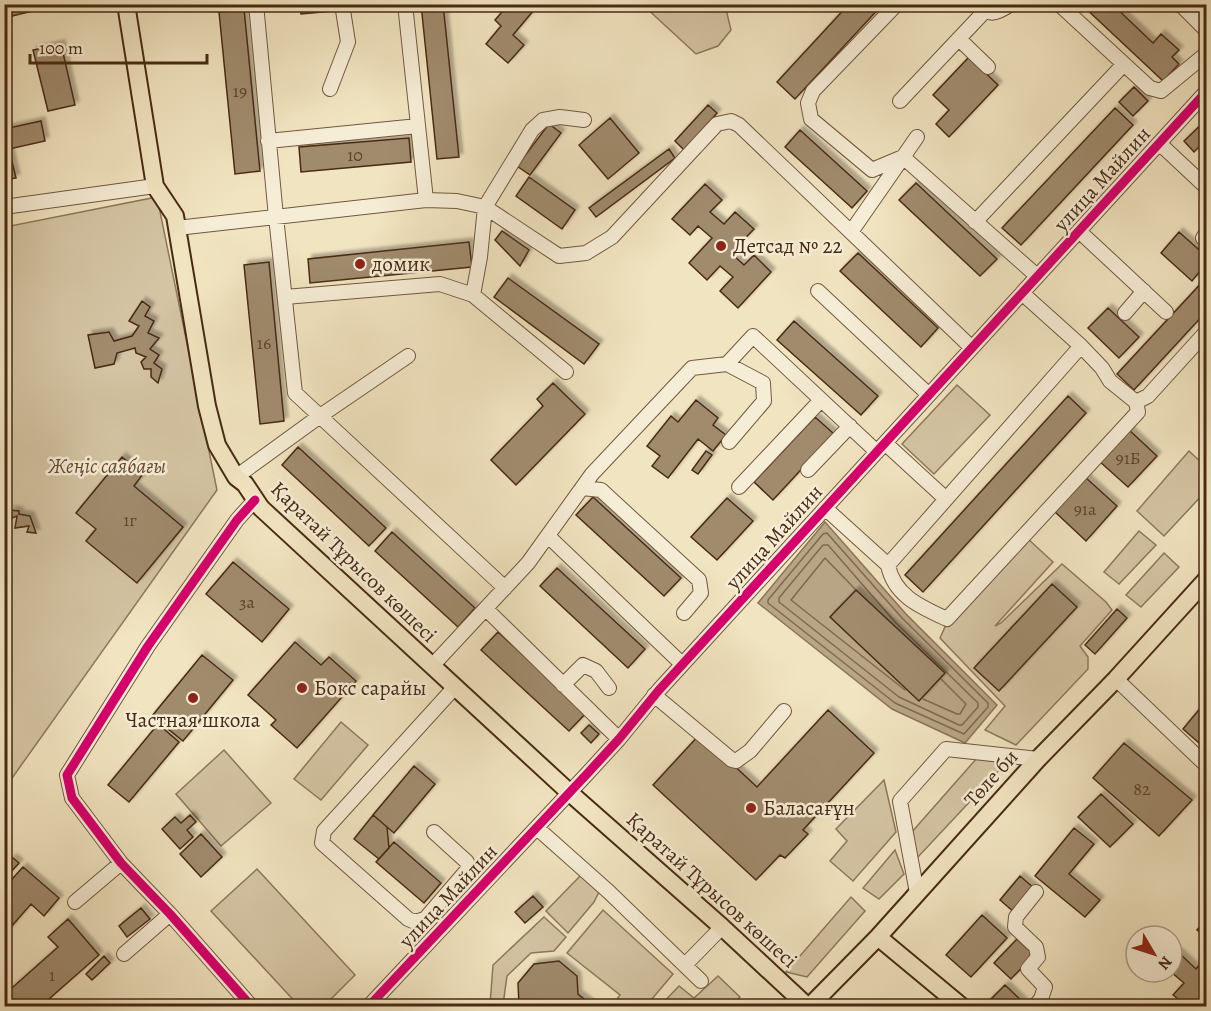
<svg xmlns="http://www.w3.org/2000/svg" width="1211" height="1011" viewBox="0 0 1211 1011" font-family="Alegreya,serif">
  <defs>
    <filter id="shadow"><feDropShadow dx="4" dy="-4" stdDeviation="1.5" flood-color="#0004"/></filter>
  </defs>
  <rect width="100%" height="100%" fill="#f1e4c0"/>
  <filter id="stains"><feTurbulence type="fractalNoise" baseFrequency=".00333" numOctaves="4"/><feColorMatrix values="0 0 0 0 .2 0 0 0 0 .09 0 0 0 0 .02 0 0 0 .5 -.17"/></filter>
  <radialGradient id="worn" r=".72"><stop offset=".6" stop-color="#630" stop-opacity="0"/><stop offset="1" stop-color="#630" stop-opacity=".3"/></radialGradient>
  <path fill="#d4c4a3" stroke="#8e775c" stroke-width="1.5" d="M643,5H725L731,30L718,46L696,54Z
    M157,197L217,490L5,788V227Z
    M957,385L990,415L934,474L902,444Z
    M1189,451L1206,467V491L1164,536L1137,511Z
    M1139,531L1156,545L1119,584L1104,572Z
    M1027,538L1053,562L995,626L1001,623L1062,564L1106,602L1112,610L1080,646L1088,657V669L1016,745L985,730L1005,706L940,638L945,627Z
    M1164,553L1179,567L1141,607L1126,595Z
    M341,722L368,745L321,800L294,779Z
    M224,750L271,803L221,846L176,794Z
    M977,758L1006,763L917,858L911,833Z
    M884,780L896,832L853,881L830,861L847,841L836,829Z
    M895,850L904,874L879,899L863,888Z
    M257,869L355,975L324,1006H299L211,911Z
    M582,874L600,890L594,902L568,933L546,911Z
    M851,897L865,911L807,977L786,972Z
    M603,910L673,974L646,1006H612L620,995L567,953Z
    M544,917L566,937L554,951L531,953L507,976L503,1005H490L493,965Z
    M718,976L740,997L732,1006H660L679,986L694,998Z"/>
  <path fill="#b8a586" stroke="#8b7458" stroke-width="1.5" d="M825,522L906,614L997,705L965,743L892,709L758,603Z"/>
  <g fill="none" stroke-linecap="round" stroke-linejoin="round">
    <path stroke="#80684d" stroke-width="1.5" d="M827,533L902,618L988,703V707L964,734L895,703L768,603V600L823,534Z
      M823,545H828L896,623L978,703V707L962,725H959L899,697L779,602V598Z
      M855,589L825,558L791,600L905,690
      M923,699L957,714H960L966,704L941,679"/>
  </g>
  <path fill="#a08b6d" stroke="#482a14" stroke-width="1.5" filter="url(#shadow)" d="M4,4H61L4,18Z
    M300,4H333V11L301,14Z
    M421,4H443L459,157L437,159Z
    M509,4H539L513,35L524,45L508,63L486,44L501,26L495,20Z
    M849,4H883L795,99L777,82Z
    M1081,4H1112L1153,43L1161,34L1179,50L1172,57L1179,64L1163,81Z
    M244,9L260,171L235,174L219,12Z
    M61,44L75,105L48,111L33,50Z
    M969,57L998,85L949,137L936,124L949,110L933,95Z
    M1134,87L1148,101L1133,116L1119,102Z
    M708,105L717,113L684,150L675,141Z
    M1115,108L1133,125L1021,245L1002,228Z
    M610,118L639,153L608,179L579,145Z
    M1206,120V140L1194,152L1184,141Z
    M41,121L45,141L9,149L16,178L4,180V129Z
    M549,124L561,133L530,175L517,166Z
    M800,130L867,191L852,208L785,147Z
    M409,138L411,162L301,172L299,147Z
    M669,149L675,158L596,217L589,208Z
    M529,177L575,210L562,229L516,196Z
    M916,183L997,259L980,276L899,200Z
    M705,184L722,200L710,212L724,224L735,212L754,229L731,253L744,265L754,255L771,272L738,308L720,291L733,277L720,266L707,280L689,263L712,238L698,226L690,235L672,219Z
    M502,231L529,250L520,266L495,240Z
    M1179,232L1206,256V264L1192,281L1161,253Z
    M469,242L472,267L310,283L308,259Z
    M858,253L938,328L921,347L840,271Z
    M269,262L284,421L260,424L244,265Z
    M508,278L599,344L584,364L494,297Z
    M1206,278V312L1134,390L1117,374Z
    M142,301L150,307L145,316L154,321L148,333L159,338L150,349L159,355L154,363L162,369L158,383L151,377V369H144L141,362L146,357L136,353L135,348L117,353L114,364L95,368L88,335L109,332L114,341L132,336L139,326L129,321Z
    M1108,308L1139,337L1119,358L1088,328Z
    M794,321L878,396L861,415L777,340Z
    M553,383L585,414L516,485L491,460L543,406L537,399Z
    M1068,396L1086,413L923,592L905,575Z
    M696,400L718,418L713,425L726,435L713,451L698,439L668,478L652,466L660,456L647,446L671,416L678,422Z
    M815,417L834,434L773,500L754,482Z
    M1127,428L1157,456L1128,487L1098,460Z
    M298,447L386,528L369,546L282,465Z
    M706,451L712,455L698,474L692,470Z
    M122,457L143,474L134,486L183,527L137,583L86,541L96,529L76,513Z
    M1085,477L1117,506L1086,541L1054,511Z
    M593,497L681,578L664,596L576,515Z
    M727,498L753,521L717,560L691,537Z
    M10,510L19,511V514L30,516L36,533L27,532L29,526L15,528L17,516L12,518Z
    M392,532L475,608L458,627L375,551Z
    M233,562L289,609L262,642L206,594Z
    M557,568L645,649L628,668L540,586Z
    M1052,584L1077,607L999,691L974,668Z
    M856,590L945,673L919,701L830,617Z
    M1117,609L1127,618L1095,654L1085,645Z
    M498,632L586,713L569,731L481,650Z
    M295,642L321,665L329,657L356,681L297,748L271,725L276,720L248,695Z
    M202,655L233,680L183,741L152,716Z
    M1206,701V749L1183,729Z
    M828,710L874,753L803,830L808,834L785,858L780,855L756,880L653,785L700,734L757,787Z
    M158,724L179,742L129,802L108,785Z
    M589,725L599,734L591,743L581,733Z
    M1124,743L1192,800L1159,836L1093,778Z
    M414,766L435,784L394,833L373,815Z
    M1101,794L1133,824L1110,847L1078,817Z
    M190,815L196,822L187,830L193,837L180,849L162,829L175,817L181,823Z
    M373,815L387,827L389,848L379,859L354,839Z
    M1074,828L1094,844L1069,874L1100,900L1085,917L1035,876Z
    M201,834L222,857L201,877L180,854Z
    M394,842L441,883L424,903L376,862Z
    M13,858L19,863L8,875L4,872V866Z
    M23,867L59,898L44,916L31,904L4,935V888Z
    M1020,876L1035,889L1015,913L1000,900Z
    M533,896L543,907L525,923L515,912Z
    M141,908L150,919L127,937L119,926Z
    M982,915L1007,938L971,977L946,955Z
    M68,919L99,955L41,1006H4V995L58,947L48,937Z
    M1206,919V938L1197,930Z
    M1017,939L1034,955L1011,979L994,963Z
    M1178,952L1196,969L1206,957V1002L1201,997L1193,1006H1187L1173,995L1184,983L1171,972L1172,959Z
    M104,956L110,963L92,980L86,974Z
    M559,961L577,976L578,994L593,1006H519L518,983L534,964Z
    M1005,985L1024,1003L1020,1006H984Z"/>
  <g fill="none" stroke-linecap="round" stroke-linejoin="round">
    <defs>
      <path id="minor" d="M256,4L276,217L295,393L505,588
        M405,4L426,200
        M897,4L813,91L808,103L811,119L872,170L903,157L1037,276
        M976,4C990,17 996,14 1011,4
        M1059,4L1150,88L1161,91L1206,54
        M1180,4L1206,30
        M959,39L988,67
        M330,89L348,42L342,4
        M900,101L984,12
        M268,141L418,126
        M1159,143L1206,187
        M4,207L155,186
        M975,222L1124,64
        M177,228L426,200L457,201L485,207L559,256L586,253L612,237L717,124L731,121L739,125L972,348
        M1079,231L1166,312
        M851,232L917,137
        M1203,238L1206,233
        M818,291L929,395
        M1022,293L1081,346L1102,368L1110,381L1136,402L1148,396L1206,332
        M473,295L480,257L485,207L532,130L543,120L560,117L584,120
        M285,297L440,284L473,295L566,372
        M1125,313L1144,291
        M727,364L753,336L877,452
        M885,443L946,499
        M808,470L850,426
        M236,477L320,416L408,356
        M739,487L821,400
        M582,488L601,490L699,580L701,593L684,613
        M825,508L888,565C894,596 921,607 947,619L1138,412L1136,402
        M548,536L682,664
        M888,565L1081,346
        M486,609L619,739
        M432,666L528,563L592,474L692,368L727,364L763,383L764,401L729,442
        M1116,679L1206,765
        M563,685L583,665L596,671L609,688
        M654,695L732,760L736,761L750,751L784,711
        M537,828L609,892L701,981
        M434,832L467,862L468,869L425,919L415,922L408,919L322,843L324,831L455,687
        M917,893L900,801L946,749L1038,759
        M75,902L121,863
        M124,954L170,914
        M686,964L722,927
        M251,1006L170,914L121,863L72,798L67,775L148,646L237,520L255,500
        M369,1006L586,775L619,739L659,690L1206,92
        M1035,1006L1041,999L1045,987L1028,969L1038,957L1036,947L1015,927L1016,917L1036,892"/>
      <path id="major" d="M126,4L155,186L175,216L207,406L217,445L236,477L245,484L261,508L570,793L722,927L807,1006
        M878,937L961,1006
        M810,1006L878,937L1038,759L1116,679L1206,580"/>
    </defs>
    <use href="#minor" stroke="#72583f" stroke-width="16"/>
    <use href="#major" stroke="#482a14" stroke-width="20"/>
    <use href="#minor" stroke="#f6edd6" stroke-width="14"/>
    <use href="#major" stroke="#f1e4c0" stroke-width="16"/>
    <defs>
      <path id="cycleway" d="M251,1006L170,914L121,863L72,798L67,775L148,646L237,520L255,500
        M369,1006L586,775L619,739L659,690L1206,92"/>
    </defs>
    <use href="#cycleway" stroke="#f6edd6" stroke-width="13"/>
    <use href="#cycleway" stroke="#d6006c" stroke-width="9"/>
  </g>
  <g fill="#8f2418" stroke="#f6edd6" stroke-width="2">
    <circle cx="721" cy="246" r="6"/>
    <circle cx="360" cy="264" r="6"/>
    <circle cx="302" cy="688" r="6"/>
    <circle cx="193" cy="698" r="6"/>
    <circle cx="751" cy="808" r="6"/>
  </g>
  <g text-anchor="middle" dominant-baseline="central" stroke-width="5" stroke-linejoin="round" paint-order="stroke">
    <g font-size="18" fill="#5e422a">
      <text x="240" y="91">19</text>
      <text x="355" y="155">10</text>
      <text x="264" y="343">16</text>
      <text x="1128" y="458">91Б</text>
      <text x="1085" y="509">91а</text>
      <text x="130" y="520">1г</text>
      <text x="247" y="602">3а</text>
      <text x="1142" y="789">82</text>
      <text x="52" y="975">1</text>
    </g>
    <g font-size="21" fill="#482a14" stroke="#f6edd6">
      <text transform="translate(1102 179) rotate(-48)">улица Майлин</text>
      <text transform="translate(774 537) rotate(-48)">улица Майлин</text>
      <text transform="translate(354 562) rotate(44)">Қаратай Тұрысов көшесі</text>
      <text transform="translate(991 778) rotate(-48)">Төле би</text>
      <text transform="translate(712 890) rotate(42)">Қаратай Тұрысов көшесі</text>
      <text transform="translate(448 896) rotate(-47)">улица Майлин</text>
    </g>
    <g font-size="21" fill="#482a14" stroke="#f6edd6" text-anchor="start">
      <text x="733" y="246">Детсад № 22</text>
      <text x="372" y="264">домик</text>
      <text x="314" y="688">Бокс сарайы</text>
      <text x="193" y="720" text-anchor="middle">Частная школа</text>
      <text x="763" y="808">Баласағұн</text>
    </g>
    <g font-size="21" font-style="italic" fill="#644931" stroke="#f6edd6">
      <text x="107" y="466">Жеңіс саябағы</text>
    </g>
  </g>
  <rect width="1211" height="1011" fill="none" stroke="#f1e4c0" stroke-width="24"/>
  <rect x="6" y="6" width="1199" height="999" fill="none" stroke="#482a14" stroke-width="3"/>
  <rect x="12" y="12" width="1187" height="987" fill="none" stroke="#482a14" stroke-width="1.5"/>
  <g transform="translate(1154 954) rotate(129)"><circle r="28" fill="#f6edd6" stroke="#b09f88" stroke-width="1.5"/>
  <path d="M0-4.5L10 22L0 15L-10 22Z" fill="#8f2418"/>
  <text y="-9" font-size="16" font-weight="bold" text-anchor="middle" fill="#482a14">N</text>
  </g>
  <path d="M30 54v9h177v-9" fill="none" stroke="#482a14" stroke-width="3"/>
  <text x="39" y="54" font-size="18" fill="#482a14" stroke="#f6edd6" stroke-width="4.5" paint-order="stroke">100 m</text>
  <rect width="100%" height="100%" filter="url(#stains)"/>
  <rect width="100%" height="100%" fill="url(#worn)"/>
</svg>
